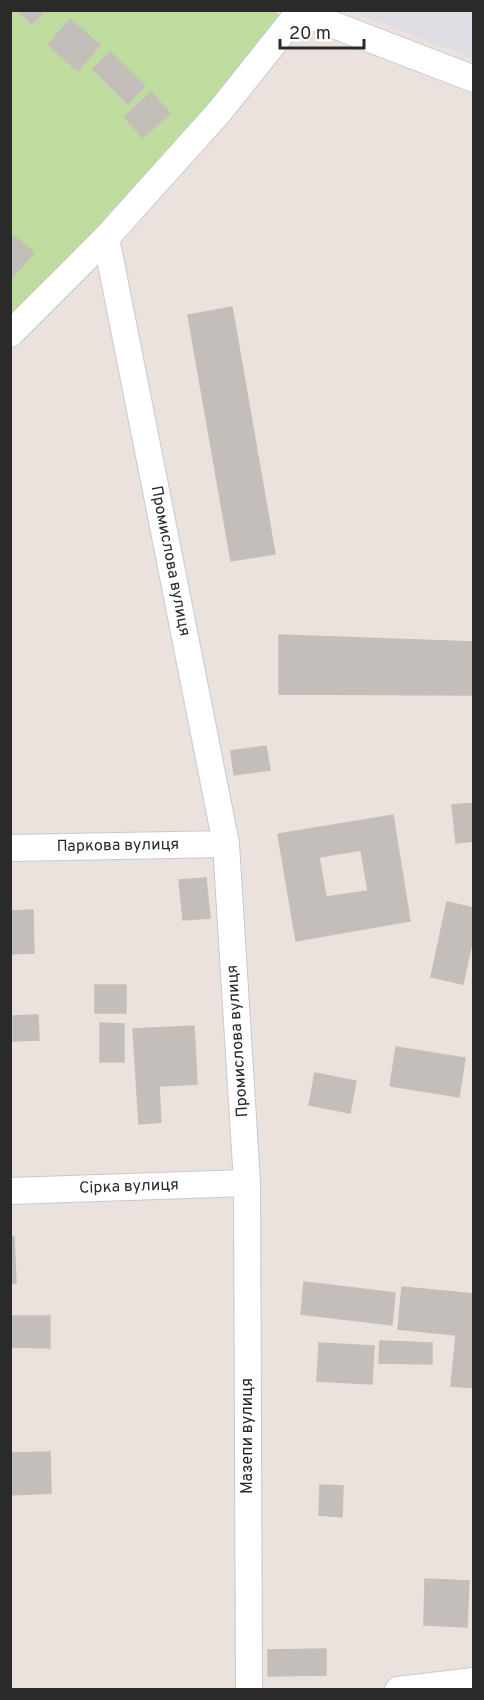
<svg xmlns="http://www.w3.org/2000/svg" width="484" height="1700" viewBox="0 0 484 1700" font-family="Overpass,sans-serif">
  <rect width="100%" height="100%" fill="#ebe2dd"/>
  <path fill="#dedde4" d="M349,11H473V58Z"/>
  <path fill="#bfdc9f" d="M11,11H275L291,26L11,334Z"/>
  <path fill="#c3beb9" stroke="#c6beb7" stroke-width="1.5" fill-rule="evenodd" d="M18,10H45L32,24Z
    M70,19L100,45L78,71L48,45Z
    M110,52L145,86L128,104L93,69Z
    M151,92L170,113L143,138L124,117Z
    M15,236L34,253L10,280V241Z
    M232,307L275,554L231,561L188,315Z
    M279,635L474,642V695L279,694Z
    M266,746L270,770L234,775L231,751Z
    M474,803V841L456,843L452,805Z
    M393,815L410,921L296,941L278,834ZM361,850L368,891L326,897L319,857Z
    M206,878L210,918L183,920L179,880Z
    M447,902L474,908V933L463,984L431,977Z
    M33,910L34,953L10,954V911Z
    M95,985H126V1013H95Z
    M38,1015L39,1040L13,1041V1016Z
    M100,1023L124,1024V1062H100Z
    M194,1026L197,1084L159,1086L161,1122L139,1124L133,1029Z
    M396,1047L465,1058L459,1097L390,1086Z
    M315,1073L356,1081L350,1113L309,1105Z
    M10,1237H14L16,1283H10Z
    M304,1282L395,1293L392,1325L301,1314Z
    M402,1287L474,1294V1388L451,1386L456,1335L398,1329Z
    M10,1316H50V1348L10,1347Z
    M380,1341L432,1343V1364L379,1363Z
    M319,1343L374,1346L372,1384L317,1381Z
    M50,1452L51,1493L11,1495L10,1453Z
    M320,1485L343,1486L342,1517L319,1515Z
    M425,1579L469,1581L467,1627L424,1625Z
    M326,1649V1675L268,1676V1650Z"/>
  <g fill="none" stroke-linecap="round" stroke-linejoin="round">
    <defs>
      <path id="street" d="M295,10L474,79
        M106,238L226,844L247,1183L249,1690
        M10,334L106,238L220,111L298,13
        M10,848L226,844
        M10,1191L247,1183
        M398,1690L474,1681"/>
    </defs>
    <use href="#street" stroke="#c5cad2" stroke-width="28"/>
    <use href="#street" stroke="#fff" stroke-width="26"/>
  </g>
  <g text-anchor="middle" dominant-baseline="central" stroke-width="5" stroke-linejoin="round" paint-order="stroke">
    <g font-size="16" fill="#2a2a2a" stroke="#fff">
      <text transform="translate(170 561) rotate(79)">Промислова вулиця</text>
      <text transform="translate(118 846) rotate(-1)">Паркова вулиця</text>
      <text transform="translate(238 1041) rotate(-94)">Промислова вулиця</text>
      <text transform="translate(129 1187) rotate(-2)">Сірка вулиця</text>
      <text transform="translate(248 1436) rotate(-90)">Мазепи вулиця</text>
    </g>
  </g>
  <rect width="484" height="1700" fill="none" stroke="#2a2a2a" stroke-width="24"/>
  <path d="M280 39v9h84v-9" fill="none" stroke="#2a2a2a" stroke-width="3"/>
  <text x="289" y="39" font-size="18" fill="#2a2a2a" stroke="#ffffff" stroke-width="4.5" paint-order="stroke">20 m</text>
</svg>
